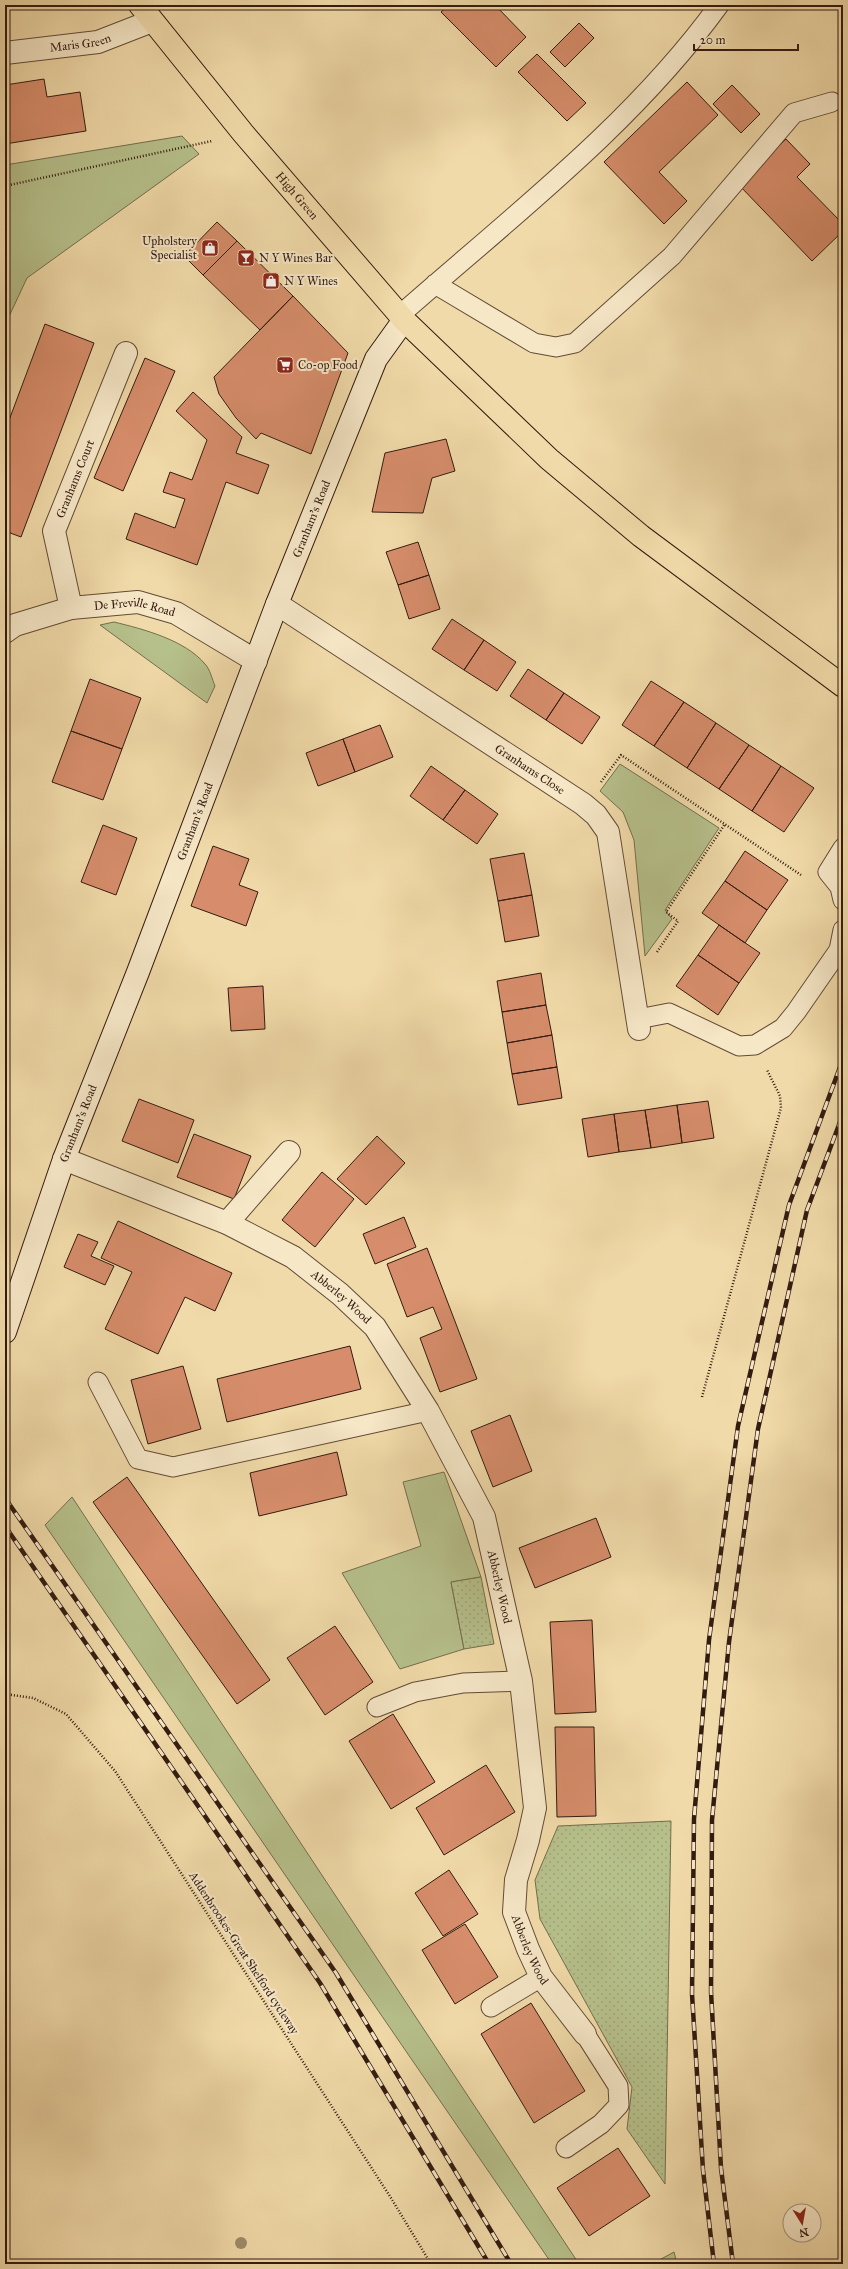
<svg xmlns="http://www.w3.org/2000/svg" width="848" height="2269" viewBox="0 0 848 2269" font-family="'IM FELL Great Primer',serif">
  <defs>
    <pattern id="park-dots" width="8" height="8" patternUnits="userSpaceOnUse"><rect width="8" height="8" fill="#b6c08b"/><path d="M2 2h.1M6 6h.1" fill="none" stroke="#9da477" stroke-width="1.8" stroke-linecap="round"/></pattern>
  </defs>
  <rect width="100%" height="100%" fill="#f1daa9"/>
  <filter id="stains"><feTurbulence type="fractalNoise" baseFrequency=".005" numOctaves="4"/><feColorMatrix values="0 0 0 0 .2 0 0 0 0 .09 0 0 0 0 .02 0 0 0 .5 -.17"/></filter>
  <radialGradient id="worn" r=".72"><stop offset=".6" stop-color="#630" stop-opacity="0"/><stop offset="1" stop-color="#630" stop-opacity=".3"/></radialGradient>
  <path fill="#b6c08b" stroke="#746e4e" d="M182,136L199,154L27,278L5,325V165Z
    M114,622C143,629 185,640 205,664C210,669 212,679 215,686L207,703L100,625Z
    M620,764L719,828L665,910L672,919L645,956L634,840L623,812L600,791Z
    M444,1472L481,1577L451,1582L464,1649L400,1669L342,1573L421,1546L403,1482Z
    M72,1497L579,2264H552L45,1525Z
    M674,2252L677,2264H652Z"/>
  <path fill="url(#park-dots)" stroke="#746e4e" d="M481,1577L494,1644L464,1649L451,1582Z
    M671,1821L665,2184L627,2129L632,2087L540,1919L535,1880L558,1826Z"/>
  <path fill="#d78d6b" stroke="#331b11" d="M449,5H495L526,37L496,67L441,12Z
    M579,23L594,38L565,67L550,52Z
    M537,54L586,103L567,121L518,72Z
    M44,79L47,97L80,92L86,131L5,144V85Z
    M687,82L718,115L659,172L687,201L664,224L604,162Z
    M732,85L760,114L741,133L713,104Z
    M786,139L810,164L797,177L843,224V231L812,261L738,184Z
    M217,222L237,241L203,275L184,256Z
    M237,241L293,296L260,330L203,275Z
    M293,296L348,353L311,454L261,433L256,439L236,418L219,394L214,377Z
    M45,324L94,343L21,537L5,531V431Z
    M145,358L175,371L123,491L94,478Z
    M193,392L242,437L236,453L269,465L258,494L226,482L197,565L126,539L135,513L175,528L185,499L163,492L170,472L192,480L207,440L176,411Z
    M446,439L455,471L432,478L423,513L372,512L385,453Z
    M418,542L429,575L398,585L386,552Z
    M429,575L440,609L409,619L398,585Z
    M452,619L484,640L464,670L432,649Z
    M484,640L516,662L497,691L464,670Z
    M528,669L564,693L546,720L510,696Z
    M90,679L141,698L122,749L71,731Z
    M651,681L684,702L654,746L622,725Z
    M564,693L600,717L582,744L546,720Z
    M684,702L716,723L687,768L654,746Z
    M716,723L749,745L719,789L687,768Z
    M380,725L393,757L355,772L343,739Z
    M71,731L122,749L103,800L52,782Z
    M343,739L355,772L318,786L306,753Z
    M749,745L781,766L752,811L719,789Z
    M431,766L465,790L443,820L410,796Z
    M781,766L814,788L784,832L752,811Z
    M465,790L498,814L477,844L443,820Z
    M103,825L137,838L116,895L81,882Z
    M213,846L249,859L239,885L258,892L246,926L191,906Z
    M745,851L788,880L767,910L725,881Z
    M524,853L532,895L498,901L490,859Z
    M725,881L767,910L745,943L702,913Z
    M532,895L539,936L505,942L498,901Z
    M719,925L760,953L739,983L698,955Z
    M698,955L739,983L718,1015L676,986Z
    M541,973L546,1005L502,1012L497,981Z
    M263,986L265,1029L231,1031L228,988Z
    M546,1005L552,1035L507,1043L502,1012Z
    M552,1035L557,1067L512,1074L507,1043Z
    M557,1067L562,1098L518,1105L512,1074Z
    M139,1099L194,1120L178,1163L122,1141Z
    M708,1101L714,1138L682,1143L677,1105Z
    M677,1105L682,1143L651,1148L645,1110Z
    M645,1110L651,1148L619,1152L614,1114Z
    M614,1114L619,1152L588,1157L582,1119Z
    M194,1134L251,1156L234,1199L177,1177Z
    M377,1136L405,1163L366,1205L337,1179Z
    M322,1172L354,1199L315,1247L282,1220Z
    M404,1217L416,1247L375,1264L363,1234Z
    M118,1221L232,1273L215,1311L185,1297L158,1354L105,1329L132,1272L101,1258Z
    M78,1234L98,1242L91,1256L114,1266L105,1285L64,1267Z
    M427,1248L477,1379L440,1392L420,1338L442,1329L433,1307L407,1317L387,1264Z
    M350,1346L361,1389L227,1422L217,1379Z
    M183,1366L201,1429L148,1444L131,1380Z
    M510,1415L532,1471L493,1487L471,1431Z
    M337,1452L347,1495L259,1516L250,1473Z
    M127,1477L270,1680L237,1704L93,1502Z
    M596,1518L611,1557L535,1588L519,1548Z
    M592,1620L596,1712L555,1714L550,1622Z
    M335,1626L373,1682L325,1715L287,1658Z
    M393,1714L435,1782L391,1809L349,1741Z
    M555,1727H594L596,1816L557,1817Z
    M486,1765L515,1812L444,1855L416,1808Z
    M449,1870L478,1914L443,1936L415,1893Z
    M465,1924L498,1977L455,2004L422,1950Z
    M531,2003L585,2091L534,2123L481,2034Z
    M618,2148L650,2196L589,2236L557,2188Z"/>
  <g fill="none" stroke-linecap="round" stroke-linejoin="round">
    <defs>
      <path id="lane" d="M435,284L534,343L556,347L575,343L672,256L794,113L832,102
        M400,315C510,218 633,124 719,5
        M843,848L828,872L840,887L843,900
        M638,1019L669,1013L739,1046L755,1045L783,1028L796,1012L839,950L843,930
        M98,1382L138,1459L173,1467L428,1411
        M377,1707L415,1692L463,1683L521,1681
        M491,2007L541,1977
        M566,2148L601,2124L619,2105L618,2086L585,2034"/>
      <g id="street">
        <path id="s1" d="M5,53L98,42L152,21"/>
        <path id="s2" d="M277,604L583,804L596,815L608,832L639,1029"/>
        <path id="s3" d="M71,608L54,531L126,353"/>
        <path id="s4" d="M5,632L15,625L71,608L138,602L176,613L256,661"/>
        <path id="s5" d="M64,1159L227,1223L293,1257L340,1294L375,1327L428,1411L484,1517L521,1681L535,1808L528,1840L516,1880L514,1912L528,1949L541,1977L585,2034"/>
        <path d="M227,1223L289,1152"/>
      </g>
      <g id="secondary">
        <path id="s6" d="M5,1332L64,1159L138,972L277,604L376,359L404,320"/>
      </g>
      <g id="primary">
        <path id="s7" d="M140,5L243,133L404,320L549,459L641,536L843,686"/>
      </g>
    </defs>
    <use href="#lane" stroke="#624b37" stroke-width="21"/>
    <use href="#street" stroke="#624b37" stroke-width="24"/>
    <use href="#secondary" stroke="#331b11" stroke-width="24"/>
    <use href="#primary" stroke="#331b11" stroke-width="24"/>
    <path stroke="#331b11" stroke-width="2.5" stroke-dasharray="1 2" stroke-linecap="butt" d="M5,186L212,141
      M601,782L621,755L801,875
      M657,952L678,921L666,912L725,824
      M702,1397L781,1108L780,1096L767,1070
      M5,1694L33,1698L66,1714L115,1771L391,2198L431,2264"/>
    <use href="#lane" stroke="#f6e7c7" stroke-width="19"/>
    <use href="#street" stroke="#f6e7c7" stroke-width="22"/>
    <use href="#secondary" stroke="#f6e7c7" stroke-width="22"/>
    <use href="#primary" stroke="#f1daa9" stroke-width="22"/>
    <defs>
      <path id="rail" d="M5,1498L336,1973L511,2264
        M5,1526L320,1983L489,2264
        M714,2264L703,2170L692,1994L694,1819L709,1640L738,1426L789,1205L843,1059
        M733,2264L721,2168L711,1992L712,1820L729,1642L758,1429L807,1210L843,1114"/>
    </defs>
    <use href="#rail" stroke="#331b11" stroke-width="4.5"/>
    <use href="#rail" stroke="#f6e7c7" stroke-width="3" stroke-dasharray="9" stroke-linecap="butt"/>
  </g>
  <circle fill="#9e8c6a" cx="241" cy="2243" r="6"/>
  <defs>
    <symbol id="shop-square" viewBox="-11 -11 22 22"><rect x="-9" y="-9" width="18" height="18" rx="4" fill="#8f2418" stroke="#f6e7c7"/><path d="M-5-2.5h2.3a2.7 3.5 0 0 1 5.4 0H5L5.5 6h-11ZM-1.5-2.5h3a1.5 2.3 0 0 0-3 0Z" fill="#fff"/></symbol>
    <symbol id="bar-square" viewBox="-11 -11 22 22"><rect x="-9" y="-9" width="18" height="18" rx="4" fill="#8f2418" stroke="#f6e7c7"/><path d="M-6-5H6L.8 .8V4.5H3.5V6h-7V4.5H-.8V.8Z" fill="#fff"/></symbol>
    <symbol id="supermarket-square" viewBox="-11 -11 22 22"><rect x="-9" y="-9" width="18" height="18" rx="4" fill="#8f2418" stroke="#f6e7c7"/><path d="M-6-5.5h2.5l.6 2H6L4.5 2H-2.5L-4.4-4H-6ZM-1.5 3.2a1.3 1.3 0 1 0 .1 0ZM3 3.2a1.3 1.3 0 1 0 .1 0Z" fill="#fff"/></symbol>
  </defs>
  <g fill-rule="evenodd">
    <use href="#shop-square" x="200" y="238" width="20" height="20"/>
    <use href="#bar-square" x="236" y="248" width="20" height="20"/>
    <use href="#shop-square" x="261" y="271" width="20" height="20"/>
    <use href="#supermarket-square" x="275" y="355" width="20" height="20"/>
  </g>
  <g text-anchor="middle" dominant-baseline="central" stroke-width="4" stroke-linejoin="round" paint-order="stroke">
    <g font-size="12" fill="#331b11" stroke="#f6e7c7">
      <text stroke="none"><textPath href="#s1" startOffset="76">Maris Green</textPath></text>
      <text stroke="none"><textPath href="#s7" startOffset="247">High Green</textPath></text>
      <text stroke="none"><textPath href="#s3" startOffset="135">Granhams Court</textPath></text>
      <text stroke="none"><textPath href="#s6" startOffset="869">Granham's Road</textPath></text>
      <text stroke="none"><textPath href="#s4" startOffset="135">De Freville Road</textPath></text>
      <text stroke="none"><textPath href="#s2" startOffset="302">Granhams Close</textPath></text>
      <text stroke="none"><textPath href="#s6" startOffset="545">Granham's Road</textPath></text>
      <text stroke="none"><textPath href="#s6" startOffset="221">Granham's Road</textPath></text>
      <text stroke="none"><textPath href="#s5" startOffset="312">Abberley Wood</textPath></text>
      <text stroke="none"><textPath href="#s5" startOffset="648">Abberley Wood</textPath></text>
      <text stroke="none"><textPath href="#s5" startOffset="1020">Abberley Wood</textPath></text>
      <text transform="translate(244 1953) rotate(57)">Addenbrookes-Great Shelford cycleway</text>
    </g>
    <g font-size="12" fill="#331b11" stroke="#f6e7c7" text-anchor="start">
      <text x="197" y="241" text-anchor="end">Upholstery<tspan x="197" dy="14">Specialist</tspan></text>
      <text x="259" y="258">N Y Wines Bar</text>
      <text x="284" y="281">N Y Wines</text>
      <text x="298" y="365">Co-op Food</text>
    </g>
  </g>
  <rect width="848" height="2269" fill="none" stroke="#f1daa9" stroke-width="20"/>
  <rect x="6" y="6" width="836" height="2257" fill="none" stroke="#331b11" stroke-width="2"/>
  <rect x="10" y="10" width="828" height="2249" fill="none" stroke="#331b11"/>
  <g transform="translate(802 2223) rotate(169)"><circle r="19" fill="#f6e7c7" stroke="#a8957e"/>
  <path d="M0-3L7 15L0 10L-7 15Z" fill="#8f2418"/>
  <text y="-6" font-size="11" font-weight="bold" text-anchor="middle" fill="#331b11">N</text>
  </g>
  <path d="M694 44v6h104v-6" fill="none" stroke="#331b11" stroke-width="2"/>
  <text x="700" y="44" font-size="12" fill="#331b11" stroke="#f6e7c7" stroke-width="3" paint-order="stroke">20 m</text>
  <rect width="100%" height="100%" filter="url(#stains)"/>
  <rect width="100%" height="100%" fill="url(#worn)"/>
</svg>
